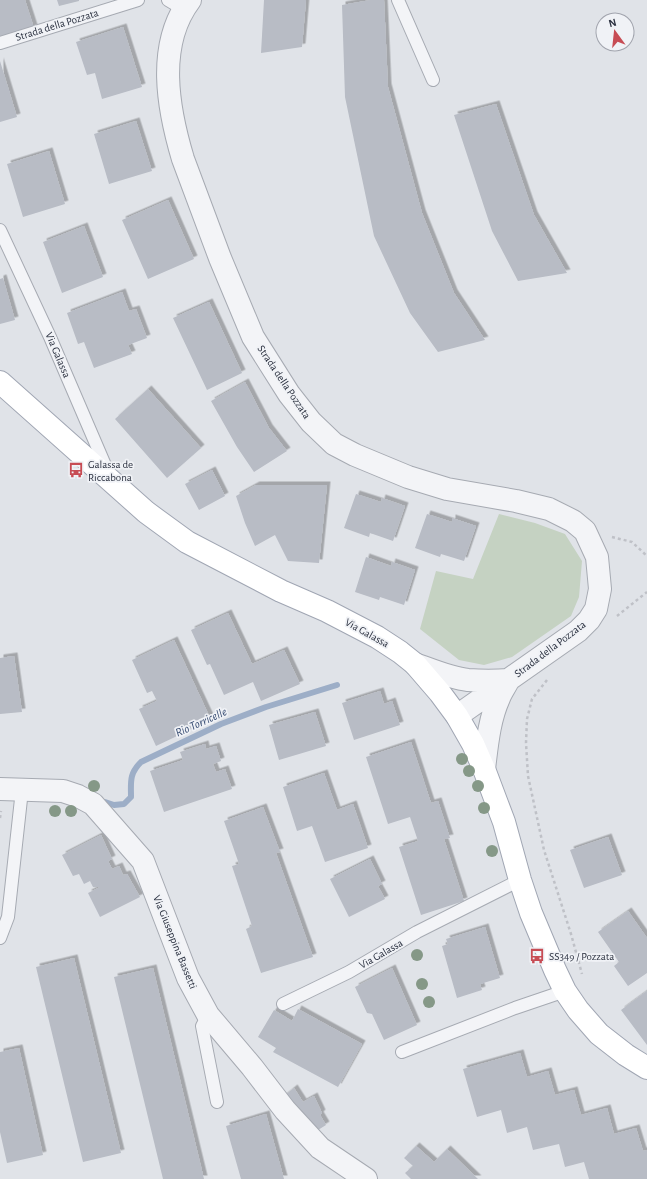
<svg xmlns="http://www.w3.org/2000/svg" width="647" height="1179" viewBox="0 0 647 1179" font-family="'Alegreya Sans',sans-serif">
  <defs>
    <filter id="shadow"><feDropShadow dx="3.5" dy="-3.5" stdDeviation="0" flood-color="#0004"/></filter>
  </defs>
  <rect width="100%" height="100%" fill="#e0e3e8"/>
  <path fill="#c5d2c2" d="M499,514L535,523L565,534L582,561L579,597L571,616L512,657L484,665L459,660L420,629L436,571L473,579Z"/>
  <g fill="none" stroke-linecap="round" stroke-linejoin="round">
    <path stroke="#9daec7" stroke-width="6" d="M105,802L114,805L124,804L131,797C131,782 129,774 141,762L221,724L266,707L337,685"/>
  </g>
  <path fill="#b8bcc5" filter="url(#shadow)" d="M0,0H25L34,28L0,38Z
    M57,0H79V1L59,6Z
    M264,0H306L302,47L261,53Z
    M371,0H384L388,87L422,213L454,293L485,340L438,352L410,313L374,236L345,97L342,5Z
    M123,27L142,87L102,99L95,73L87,75L76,42Z
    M0,61L17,117L0,122Z
    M496,104L534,215L567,273L518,281L492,231L454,115Z
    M136,121L152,171L109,184L94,134Z
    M49,151L65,204L23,217L7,164Z
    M168,200L194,259L148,279L122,220Z
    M84,226L103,277L62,293L43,242Z
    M3,278L15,320L0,324V279Z
    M122,292L129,311L136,309L147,338L128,345L132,354L94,368L84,342L78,344L67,313Z
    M209,302L242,373L207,390L173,318Z
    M245,382L269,428L287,451L254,472L237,447L211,401Z
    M148,389L201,448L167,478L115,419Z
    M212,470L225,496L199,510L185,484Z
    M256,485H327L319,563L288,561L275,535L255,546L245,523L236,496Z
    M356,494L381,502L382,498L405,506L393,541L370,533L369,537L344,528Z
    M427,514L452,522V518L476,526L464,561L441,554L440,557L415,548Z
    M366,557L391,566L392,562L415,570L404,605L380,597L379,600L355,592Z
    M228,613L252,664L284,650L300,684L261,701L253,682L224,695L210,664L207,665L191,630Z
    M174,640L211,720L156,746L139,709L157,701L152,691L147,693L132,660Z
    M14,656L22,712L0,714V658Z
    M380,691L384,704L392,701L400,725L354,740L342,703Z
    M315,712L326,746L279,760L269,725Z
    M411,742L431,803L438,801L450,838L444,839L464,901L421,915L399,847L418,841L410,817L388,824L366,757Z
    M205,744L206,749L216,746L221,761L213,764L216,772L225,769L232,789L164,812L150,771L183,760L180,752Z
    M324,773L337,810L353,804L368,848L325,862L312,826L297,831L283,787Z
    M263,807L280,852L276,853L313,957L261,973L246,929L252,926L232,866L239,864L224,821Z
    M101,835L112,859L108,861L112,869L119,866L123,875L127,874L140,897L100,917L88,893L100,887H93L90,881L84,884L79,874L73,876L62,855Z
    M608,837L622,875L584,888L570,850Z
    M370,859L382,884L378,886L385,899L349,917L330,879Z
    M628,911L647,938V973L628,986L614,966L619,962L598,932Z
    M485,927L500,978L480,984L482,990L457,998L442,946L448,944L446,939Z
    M74,958L121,1153L83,1162L36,967Z
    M153,968L204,1179H163L114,977Z
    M392,968L417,1025L384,1040L372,1014L367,1013L355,987Z
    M647,991V1045L621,1010Z
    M298,1009L362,1044L338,1087L273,1052L276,1048L258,1037L274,1010L292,1021Z
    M19,1048L43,1155L7,1163L0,1132V1052Z
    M520,1053L527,1077L548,1071L555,1095L574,1090L581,1115L607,1108L614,1134L636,1128L643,1151L647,1150V1179H589L584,1162L565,1167L559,1144L533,1150L527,1127L507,1133L501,1110L477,1117L463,1069Z
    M294,1088L303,1102L314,1096L322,1113L320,1115L326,1125L310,1135L283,1097Z
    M266,1114L284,1179H241L226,1126Z
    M416,1146L434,1162L447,1149L478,1179H411L405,1173L413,1166L404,1158Z"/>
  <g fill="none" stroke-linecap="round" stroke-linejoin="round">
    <defs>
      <path id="service" d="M168,0L183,9
        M398,0L433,80
        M0,43L138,0
        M0,230L50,337L108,472
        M0,938L8,917L22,790
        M283,1004L349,972L417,932L520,880
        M208,1015L202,1026L217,1102
        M402,1052L515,1008L565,991"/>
      <path id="minor" d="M190,0C156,45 168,109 183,159L220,258L253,337L289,394L311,422L334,444L355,455L408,477L447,489L516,501L549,509L573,521L585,531L597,557L600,589L596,609L589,620L578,631L457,716
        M415,664C432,670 450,678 468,680C482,681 495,681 509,680
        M484,769C487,745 489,720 499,698C501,692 505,687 508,681
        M0,789L63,791L78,796L93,804L143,861L188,978L208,1015L252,1067L285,1110L320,1148L366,1179"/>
      <path id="primary" d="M0,382L146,512L187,542L281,591L327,611L377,637L400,652L415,664L440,693L457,716L473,744L484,769L504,822L520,880L531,913L555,970L565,991L578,1010L599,1034L626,1055L647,1068"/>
    </defs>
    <use href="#service" stroke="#a6aab2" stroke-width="14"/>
    <use href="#minor" stroke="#a6aab2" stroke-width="24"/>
    <use href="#primary" stroke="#a0a6b3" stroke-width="24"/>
    <path stroke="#bfc1c7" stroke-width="2.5" stroke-dasharray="3 3" stroke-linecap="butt" d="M612,537L632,542L647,556
      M617,616L647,592
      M547,680L532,699L527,719L526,743L528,776L544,850L571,934L582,974
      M0,818L1,811"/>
    <use href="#service" stroke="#f3f4f7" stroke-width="12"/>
    <use href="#minor" stroke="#f3f4f7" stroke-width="22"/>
    <use href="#primary" stroke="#fff" stroke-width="22"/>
  </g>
  <g fill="#859887">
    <circle cx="462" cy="759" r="6"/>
    <circle cx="469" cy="771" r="6"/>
    <circle cx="94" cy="786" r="6"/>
    <circle cx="478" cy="786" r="6"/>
    <circle cx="484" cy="808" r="6"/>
    <circle cx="55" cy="811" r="6"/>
    <circle cx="71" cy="811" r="6"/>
    <circle cx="492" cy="851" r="6"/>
    <circle cx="417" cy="955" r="6"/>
    <circle cx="422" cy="984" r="6"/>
    <circle cx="429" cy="1002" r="6"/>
  </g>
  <defs>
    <symbol id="bus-bare" viewBox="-9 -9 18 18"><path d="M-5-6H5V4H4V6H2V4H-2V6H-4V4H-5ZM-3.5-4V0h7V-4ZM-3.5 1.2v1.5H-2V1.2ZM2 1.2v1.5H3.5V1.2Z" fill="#c74c54" stroke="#f0f2f6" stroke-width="2.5" paint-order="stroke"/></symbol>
  </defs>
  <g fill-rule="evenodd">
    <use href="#bus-bare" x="65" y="459" width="22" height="22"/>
    <use href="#bus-bare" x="526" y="945" width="22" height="22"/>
  </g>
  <g text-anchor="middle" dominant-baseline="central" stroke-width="3.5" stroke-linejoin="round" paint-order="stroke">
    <g font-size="11" fill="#2a303f" stroke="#f0f2f6">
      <text transform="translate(57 25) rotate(-17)">Strada della Pozzata</text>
      <text transform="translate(58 355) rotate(67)">Via Galassa</text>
      <text transform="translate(284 382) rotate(56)">Strada della Pozzata</text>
      <text transform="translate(367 633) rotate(29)">Via Galassa</text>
      <text transform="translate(550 649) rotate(-37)">Strada della Pozzata</text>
      <text transform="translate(175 942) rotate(68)">Via Giuseppina Bassetti</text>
      <text transform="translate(381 954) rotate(-30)">Via Galassa</text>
    </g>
    <g font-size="11" fill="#2a303f" stroke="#f0f2f6" text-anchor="start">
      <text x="88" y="464">Galassa de<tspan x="88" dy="13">Riccabona</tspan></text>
      <text x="549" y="956">SS349 / Pozzata</text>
    </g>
    <g font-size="12" font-style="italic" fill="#364b71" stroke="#f0f2f6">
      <text transform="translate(201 722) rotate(-24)">Rio Torricelle</text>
    </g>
  </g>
  <g transform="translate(615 32) rotate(345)"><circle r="19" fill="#f0f2f6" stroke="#a1a4ad"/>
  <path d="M0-3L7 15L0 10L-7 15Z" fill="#c74c54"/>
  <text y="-6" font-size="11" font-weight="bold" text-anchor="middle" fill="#2a303f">N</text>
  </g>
</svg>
